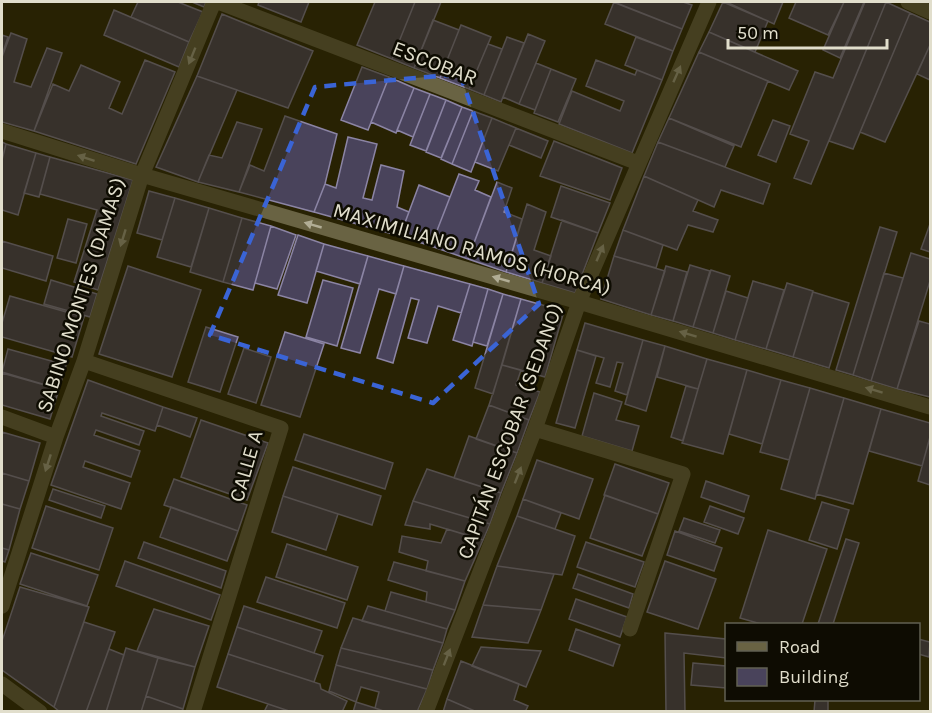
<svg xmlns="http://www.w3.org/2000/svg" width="932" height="713" viewBox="0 0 932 713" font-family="Karla,sans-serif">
  <rect width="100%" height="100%" fill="#282203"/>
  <path fill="#49435b" stroke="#8b84a4" stroke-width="1.5" d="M138,2H178L203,12L189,42L131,17Z
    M192,2H206L204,7Z
    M259,2H309L301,22L258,5Z
    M375,2H415L392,59L357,45Z
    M415,2H441L414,68L392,59Z
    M613,2H683L692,5L682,29Z
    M614,2L682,29L673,51L605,24Z
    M723,2L768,21L755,52L709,32Z
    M726,2H783L774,24Z
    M796,2H844L828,35L789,18Z
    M844,2H864L840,58L823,50Z
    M865,2H886L811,184L794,178L809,141L790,134L815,72L833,78Z
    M886,2L910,13L853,149L829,141Z
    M114,10L189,42L179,67L104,35Z
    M910,13L930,22V45L885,142L860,132Z
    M222,14L313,51L288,108L197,76Z
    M433,20L459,30L440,78L414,68Z
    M461,25L491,37L469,89L440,78Z
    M709,32L798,71L789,90L699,52Z
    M11,33L27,39L14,82L31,87L47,48L62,53L34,131L2,122V57Z
    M528,34L545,41L519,104L503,97Z
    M2,35L8,37L2,55Z
    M507,37L524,43L501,102L484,95Z
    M636,37L673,51L662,80L625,65Z
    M488,44L502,49L484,95L469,89Z
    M930,45V80L917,74Z
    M699,52L768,81L741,147L669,118Z
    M145,60L175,72L136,164L34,131L53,84L69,91L81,65L120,82L109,108L122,114Z
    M596,60L635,75L637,70L662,80L632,153L559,124L572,91L620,111L624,101L586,86Z
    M536,63L551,69L535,110L519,104Z
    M362,67L389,77L368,130L341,120Z
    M551,69L576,79L558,122L534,113Z
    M197,76L237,90L198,182L156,167Z
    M389,77L414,88L396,133L371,122Z
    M414,88L430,94L413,137L397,130Z
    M430,94L446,100L426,151L410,145Z
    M446,100L462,107L441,158L426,152Z
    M462,107L473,111L452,164L441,159Z
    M473,111L492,118L471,172L452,164Z
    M285,116L337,134L325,184L314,212L239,192L250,165L264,171Z
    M492,118L516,128L498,171L475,162Z
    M669,118L734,146L725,167L658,142Z
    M773,120L790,126L776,162L758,155Z
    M237,122L262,129L239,192L198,182L209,155L222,158Z
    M516,128L548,141L541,158L509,145Z
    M348,137L377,144L363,198L372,200L381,165L404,171L397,207L409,212L400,236L314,212L325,184L336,188Z
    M554,141L622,168L610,200L540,176Z
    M2,142L6,144L2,160Z
    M658,142L770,184L763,204L721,190L714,207L644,176Z
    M6,144L36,153L18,215L2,210V160Z
    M36,153L50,157L39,197L24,193Z
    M50,157L133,180L98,290L74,282L97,210L40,194Z
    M459,174L479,181L475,190L491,197L468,259L431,246Z
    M644,176L698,200L693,211L718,220L713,232L688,225L677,250L623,230Z
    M497,182L512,188L504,212L522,219L506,272L468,259Z
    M419,185L450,197L431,246L400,236Z
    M561,186L610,203L598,233L551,217Z
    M149,191L175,198L162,240L137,233Z
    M175,198L209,208L191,267L157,257Z
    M527,204L546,212L534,250L551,256L542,283L506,272Z
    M209,208L242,218L223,282L190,272Z
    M242,218L271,226L253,290L223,282Z
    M68,219L87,224L76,263L57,258Z
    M562,220L598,233L575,293L542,283Z
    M930,224V252L921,249Z
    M271,226L296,235L277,289L255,283Z
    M880,227L897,232L853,375L836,370Z
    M623,230L663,245L656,268L614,256Z
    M298,235L324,244L307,303L278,295Z
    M2,241L53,256L46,281L2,268Z
    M324,244L368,256L360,284L316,271Z
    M911,253L930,259V281L897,389L871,381Z
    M368,256L404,266L396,294L379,289L360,353L341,348Z
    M614,256L665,271L651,315L601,299Z
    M690,265L710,271L693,327L673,321Z
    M128,266L201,290L172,377L99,354Z
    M404,266L470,284L461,313L438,306L427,343L408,338L419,300L411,298L393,363L377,358Z
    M666,266L687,272L673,321L651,315Z
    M711,270L730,276L713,333L693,327Z
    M884,273L903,278L871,381L853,375Z
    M51,280L97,294L90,317L44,304Z
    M323,280L353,288L337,346L306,337Z
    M753,281L784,290L766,349L735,340Z
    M787,283L813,291L793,357L766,349Z
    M470,284L488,289L472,346L453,340Z
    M488,289L503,294L487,346L473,342Z
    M726,291L748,298L735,340L713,333Z
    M813,292L849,303L829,368L793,357Z
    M503,294L521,299L493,394L475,388Z
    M10,296L84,317L72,357L2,337V323Z
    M521,299L564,311L545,377L502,365Z
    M919,321L930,324V397L897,389Z
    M585,323L643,340L627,395L615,391L623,363L617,362L610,387L596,383L604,358L577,350Z
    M206,327L238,337L220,392L188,382Z
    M285,332L324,344L300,417L261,405Z
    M643,340L665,346L646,411L625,404Z
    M665,346L707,359L698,389L657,377Z
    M244,348L271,357L256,403L228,394Z
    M8,349L66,365L59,389L2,372Z
    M577,350L596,356L575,428L556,423Z
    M707,359L747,370L723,454L682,443Z
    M502,365L521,370L516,385L540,392L529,420L489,405Z
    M747,370L781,380L762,444L729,434Z
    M2,373L59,389L50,419L2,405Z
    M88,380L163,407L155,431L102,413L101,416L144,431L139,445L96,430L94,435L140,451L131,477L85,461L83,467L130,483L121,509L51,485Z
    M781,380L810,388L789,460L760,452Z
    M686,386L698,389L683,441L671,437Z
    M810,388L844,398L815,499L781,489Z
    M594,393L622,402L616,420L639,426L632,451L582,436Z
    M844,398L881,409L853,504L816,494Z
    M489,405L529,420L517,453L476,439Z
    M163,407L197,418L190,437L157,425Z
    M881,409L930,423V437L922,466L869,451Z
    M201,420L268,443L247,500L181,477Z
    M2,432L40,443L29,481L2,473Z
    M304,434L393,463L385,489L295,460Z
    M469,436L517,453L501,493L454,478Z
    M930,437V485L918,481Z
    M537,460L593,479L579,519L523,499Z
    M615,464L669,483L658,514L604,495Z
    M293,467L381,496L372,525L283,496Z
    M427,469L501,493L490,524L413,501Z
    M2,473L29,481L20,509L2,504Z
    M174,479L247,505L238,531L164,505Z
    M706,481L749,496L744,512L701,497Z
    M53,489L105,506L101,518L49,500Z
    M605,495L658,514L642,556L590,538Z
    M283,496L338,514L326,550L272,532Z
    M523,499L561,513L555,529L517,516Z
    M413,501L490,524L483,540L430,524V529L405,525Z
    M822,502L849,510L837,549L809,540Z
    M2,504L20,509L9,550L2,548Z
    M46,506L113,528L99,570L32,548Z
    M710,506L744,518L738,534L704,522Z
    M171,507L238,531L227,561L160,537Z
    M517,516L575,536L562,575L497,566Z
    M684,518L720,530L715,543L679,531Z
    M447,529L483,540L465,581L426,571L428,561L399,552L402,536L441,543Z
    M768,530L827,549L802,624H761L740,618Z
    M675,531L722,548L714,571L667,555Z
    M846,539L859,543L833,624H818Z
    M144,542L226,571L221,588L138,558Z
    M586,542L644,562L635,587L577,567Z
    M287,544L358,567L347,600L276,577Z
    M2,548L9,550L5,562L2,561Z
    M31,553L98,575L87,606L20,584Z
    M125,561L220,595L211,620L116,586Z
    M665,561L716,579L698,629L647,612Z
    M394,562L465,581L455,610L426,602L427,592L388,580Z
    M497,566L554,574L541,610L483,605Z
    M578,574L633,594L629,608L573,588Z
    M266,577L345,603L337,628L257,602Z
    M20,587L89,607L54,707L2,670V641Z
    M391,592L455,610L447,629L385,611Z
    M576,599L627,617L620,637L569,619Z
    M483,605L541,610L528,643L472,637Z
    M244,606L322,631L314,653L237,627Z
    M368,606L447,629L443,643L362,621Z
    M154,609L209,626L195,667L137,651Z
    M353,618L443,643L433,670L341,648Z
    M84,622L115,632L86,712H60L54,707Z
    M237,627L323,656L314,682L228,654Z
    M576,629L620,645L613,666L569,650Z
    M665,633L726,639V658L684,653L685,712H666Z
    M918,639L930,642L929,657L918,654Z
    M481,647L541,651L526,687L472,666Z
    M126,648L158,658L141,712H106Z
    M341,648L433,670L427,689L336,665Z
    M109,649L124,655L106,712H86Z
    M228,654L320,684L321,689L347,701L342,712H292L217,687Z
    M158,658L195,667L183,709L146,696Z
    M461,661L519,684L514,700L528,706L525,712H477L447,699Z
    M693,663L726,666V688L691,685Z
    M336,665L427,689L417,712H386L375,708L379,692L361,687L356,702L329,691Z
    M146,696L183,709L182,712H141Z
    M447,699L477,712H443Z
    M815,700H828V712H814Z
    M356,702L375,708L386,712H353Z
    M268,704L292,712H264Z"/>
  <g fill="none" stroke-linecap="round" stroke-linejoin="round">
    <path stroke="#696343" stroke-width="15" d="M218,2L638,163
      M908,2L930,12
      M2,131L142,175L579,302L930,407
      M84,361L281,428L193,712
      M2,417L56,437
      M535,429L683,474L630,629
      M2,606L56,437L84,361L142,175L214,2
      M2,684L40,712
      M426,712L535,429L579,302L709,2"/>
  </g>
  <defs><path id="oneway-solid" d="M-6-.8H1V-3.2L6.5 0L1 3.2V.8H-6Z" transform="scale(1.5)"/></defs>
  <g fill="#b1ad95">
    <use href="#oneway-solid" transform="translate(192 56) rotate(112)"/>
    <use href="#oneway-solid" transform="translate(677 74) rotate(-66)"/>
    <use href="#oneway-solid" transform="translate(86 158) rotate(-162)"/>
    <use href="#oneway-solid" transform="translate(313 225) rotate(-164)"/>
    <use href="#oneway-solid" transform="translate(123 238) rotate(107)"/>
    <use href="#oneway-solid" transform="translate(600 253) rotate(-67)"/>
    <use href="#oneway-solid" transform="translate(501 279) rotate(-164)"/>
    <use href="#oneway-solid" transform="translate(688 334) rotate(-163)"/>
    <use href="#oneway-solid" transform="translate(874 390) rotate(-163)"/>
    <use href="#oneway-solid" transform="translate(48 463) rotate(108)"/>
    <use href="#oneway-solid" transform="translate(518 475) rotate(-69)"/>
    <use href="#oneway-solid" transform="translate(447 657) rotate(-69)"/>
  </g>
  <path d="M0 0H932V713H0ZM460,74L539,304L433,403L210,335L315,87Z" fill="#282203" fill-opacity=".55" fill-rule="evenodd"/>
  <path fill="none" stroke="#3a64d6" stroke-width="4.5" stroke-dasharray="12 8" stroke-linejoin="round" d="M460,74L539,304L433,403L210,335L315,87Z"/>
  <g text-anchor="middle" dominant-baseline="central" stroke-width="5" stroke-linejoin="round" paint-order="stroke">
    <g font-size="21" fill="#e1decc" stroke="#0e0c02">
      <text transform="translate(435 63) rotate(21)">ESCOBAR</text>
      <text transform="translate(472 249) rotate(16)">MAXIMILIANO RAMOS (HORCA)</text>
      <text transform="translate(81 295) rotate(-72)">SABINO MONTES (DAMAS)</text>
      <text transform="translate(510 431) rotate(-70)">CAPITÁN ESCOBAR (SEDANO)</text>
      <text transform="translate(246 466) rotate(-74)">CALLE A</text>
    </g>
  </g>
  <rect width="932" height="713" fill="none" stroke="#e1decc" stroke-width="6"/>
  <rect x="725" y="623" width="195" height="78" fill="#0e0c02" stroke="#626053" stroke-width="1.5"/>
  <rect x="737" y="642" width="30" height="9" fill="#696343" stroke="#626053" stroke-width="1.5"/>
  <text x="779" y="653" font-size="18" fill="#e1decc">Road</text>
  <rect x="737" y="668" width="30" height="18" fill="#49435b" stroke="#626053" stroke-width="1.5"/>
  <text x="779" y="683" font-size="18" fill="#e1decc">Building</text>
  <path d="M728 39v9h159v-9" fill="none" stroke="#e1decc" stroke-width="3"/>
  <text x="737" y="39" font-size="18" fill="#e1decc" stroke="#0e0c02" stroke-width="4.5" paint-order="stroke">50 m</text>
</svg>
